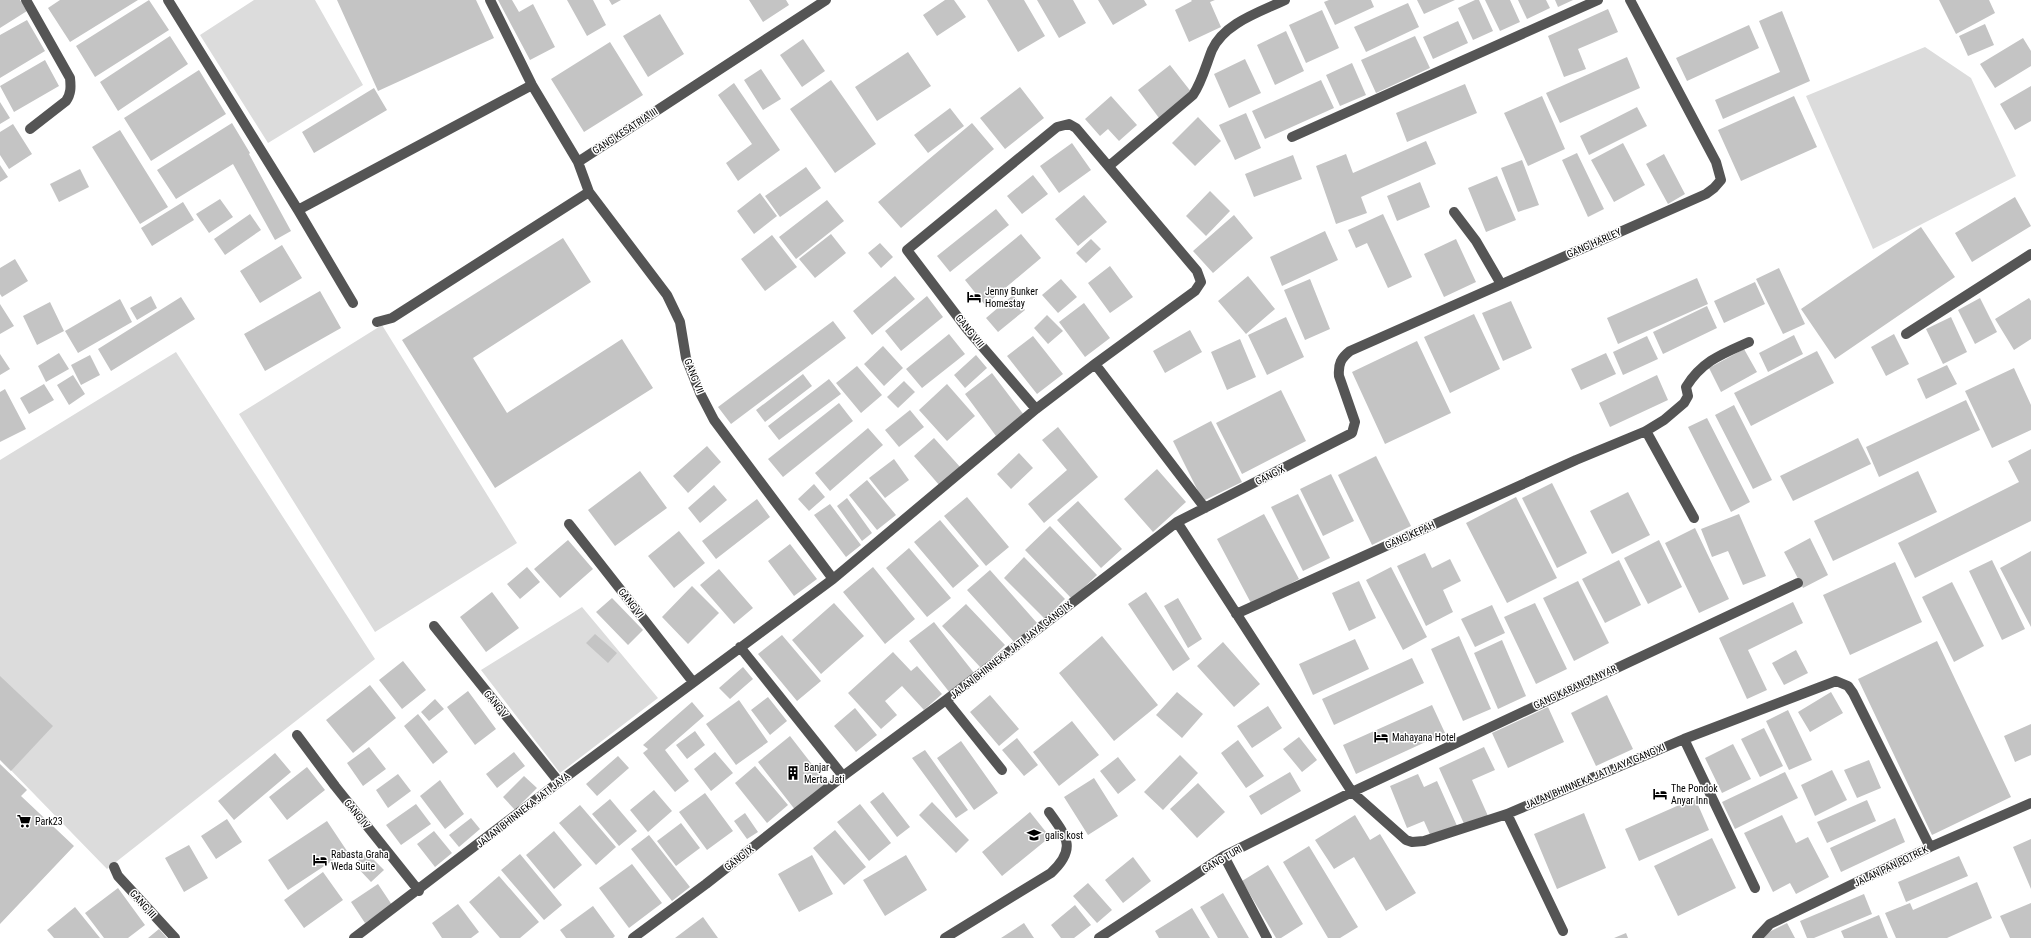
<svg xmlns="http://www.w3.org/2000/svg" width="2031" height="938" viewBox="0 0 2031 938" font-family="'Roboto Condensed',sans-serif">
  <rect width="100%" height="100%" fill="#fff"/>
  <path fill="#dcdcdc" d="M254,0H315L363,85L268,143L200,35Z
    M1925,47L1971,78L2016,176L1873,249L1806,96Z
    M382,325L517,543L375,632L239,414Z
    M176,352L375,659L107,869L0,759V460Z
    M582,607L658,698L560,773L481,670Z"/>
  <path fill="#c4c4c4" d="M0,0H20L27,11L0,28Z
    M60,0H138L70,42L48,8Z
    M149,0L169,30L95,77L76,46Z
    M337,0H476L494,38L378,91Z
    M498,0H512L519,12L533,4L555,47L530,60Z
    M567,0H593L606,25L587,36Z
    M609,0H621L612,5Z
    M749,0H786L789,5L763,22Z
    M945,0H954L966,17L937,36L923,15Z
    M987,0H1024L1045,36L1018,52Z
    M1037,0H1073L1086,23L1059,38Z
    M1098,0H1144L1147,5L1113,25Z
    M1191,0H1215L1210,2L1221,27L1189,42L1175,10L1192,1Z
    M1329,0H1371L1374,7L1335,25L1324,2Z
    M1417,0H1455L1424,14Z
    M1475,0H1479L1493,31L1473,40L1458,8Z
    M1485,0H1510L1520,22L1500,31Z
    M1518,0H1546L1550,8L1527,19Z
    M1555,0H1573L1558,7Z
    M1939,0H1989L1995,13L1956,34Z
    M1408,3L1419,27L1366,52L1354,27Z
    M1608,9L1618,32L1578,49L1586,69L1564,77L1548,36Z
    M1322,10L1339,48L1306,63L1289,25Z
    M1782,11L1810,81L1723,119L1715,100L1780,72L1759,21Z
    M660,14L684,54L648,77L623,36Z
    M27,20L45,51L0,78V35Z
    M1458,21L1468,43L1433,59L1423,37Z
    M1985,24L1994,45L1968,56L1959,36Z
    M1749,25L1759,48L1687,81L1676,58Z
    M1286,31L1304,71L1275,85L1257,45Z
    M170,36L188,64L118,111L100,82Z
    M1415,36L1430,68L1376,93L1361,60Z
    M2023,38L2031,51V66L1995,88L1980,64Z
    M803,39L825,71L802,87L780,55Z
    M610,42L643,95L584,132L551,79Z
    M908,52L931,86L877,121L855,87Z
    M1627,57L1640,88L1560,123L1546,93Z
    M1245,59L1261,93L1229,108L1214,74Z
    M45,60L59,86L14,112L0,86Z
    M1352,63L1366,95L1340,106L1326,75Z
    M1170,65L1192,93L1159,118L1138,90Z
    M761,69L781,99L763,110L744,80Z
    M199,70L226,114L151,161L124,118Z
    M831,80L876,144L835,173L790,109Z
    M1321,80L1334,108L1265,139L1252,111Z
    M734,83L780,150L738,181L726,163L752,144L718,95Z
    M1465,84L1477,113L1407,142L1396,113Z
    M2031,86V121L2015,130L2000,104Z
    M1020,87L1044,118L1005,149L980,118Z
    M374,88L387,110L314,153L302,132Z
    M1111,96L1137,125L1119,141L1108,129L1100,136L1085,119Z
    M1542,96L1565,149L1528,166L1504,113Z
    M1794,96L1817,147L1741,181L1718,130Z
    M0,102L10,118L0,124Z
    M1637,107L1647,126L1589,155L1580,136Z
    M950,108L964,126L928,153L914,135Z
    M1246,113L1261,148L1235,160L1219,125Z
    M1198,117L1221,141L1195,166L1172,143Z
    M232,123L250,153L249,154L291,231L275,240L233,164L176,199L157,170Z
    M972,123L994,149L901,228L878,202Z
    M13,124L32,154L9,169L0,155V132Z
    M120,130L168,207L140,224L92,147Z
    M1426,141L1436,164L1361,197L1367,213L1336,224L1316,166L1346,154L1353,173Z
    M1072,143L1091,170L1059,193L1040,166Z
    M1623,143L1645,185L1614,202L1591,160Z
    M1577,153L1604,209L1588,217L1562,160Z
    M1664,154L1685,194L1668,204L1646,164Z
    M1293,155L1302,179L1254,197L1245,174Z
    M1522,160L1539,205L1518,212L1501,168Z
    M0,165L8,177L0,182Z
    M806,167L821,188L780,217L765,196Z
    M80,169L89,187L59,202L50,184Z
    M1033,175L1048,194L1022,214L1007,196Z
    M1497,176L1516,220L1486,232L1468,188Z
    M1420,182L1430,207L1397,221L1387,196Z
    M1210,191L1230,211L1206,236L1186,216Z
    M760,193L777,216L754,234L737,211Z
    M1084,195L1107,222L1078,246L1055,219Z
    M2015,197L2031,226L1972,262L1955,233Z
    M220,199L233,217L209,233L196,214Z
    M827,200L844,221L796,259L779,237Z
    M183,202L194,220L152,246L141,228Z
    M996,209L1009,225L950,272L937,256Z
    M250,214L261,230L225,255L214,239Z
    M1383,214L1412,277L1388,288L1367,243L1356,248L1348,230Z
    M1234,215L1253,238L1213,273L1193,251Z
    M1921,227L1955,277L1835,359L1801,309Z
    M1325,231L1338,260L1282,286L1270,257Z
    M831,234L846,253L815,278L799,259Z
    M1021,234L1041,258L985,305L965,280Z
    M772,235L797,267L765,291L741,259Z
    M563,238L591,282L473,358L507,413L622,339L653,388L495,488L402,340Z
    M1091,239L1101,249L1086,263L1076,253Z
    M1456,239L1476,282L1444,297L1424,254Z
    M880,243L893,257L881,268L868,253Z
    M282,245L302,278L260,303L240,271Z
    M15,259L28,281L2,297L0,294V268Z
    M1110,266L1133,297L1110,313L1088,283Z
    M1779,268L1805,324L1783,334L1756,279Z
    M895,276L915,299L872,335L853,311Z
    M1248,276L1275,309L1246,334L1218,301Z
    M1697,278L1708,304L1618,344L1607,318Z
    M1061,279L1077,297L1058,313L1042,295Z
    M1310,279L1330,329L1305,340L1284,290Z
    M1755,282L1765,304L1724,323L1714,301Z
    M320,291L341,328L265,371L244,334Z
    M1013,295L1025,310L998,332L986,318Z
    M151,296L157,308L137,320L130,308Z
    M927,296L943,317L901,351L885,331Z
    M181,297L195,319L111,371L98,349Z
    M1980,298L1997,332L1975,344L1958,310Z
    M2029,298L2031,301V339L2014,350L1995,319Z
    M120,299L132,322L78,353L65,331Z
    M1511,301L1532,348L1503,361L1482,313Z
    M50,302L64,331L37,345L23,316Z
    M1084,303L1110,338L1085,357L1059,322Z
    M0,304L14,326L0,334Z
    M1707,306L1717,328L1663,354L1653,332Z
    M1474,314L1500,369L1450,393L1424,337Z
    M1047,315L1063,331L1048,344L1034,328Z
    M1286,317L1304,357L1267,375L1248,335Z
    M1951,317L1967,352L1943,364L1926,329Z
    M833,321L846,338L731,424L718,407Z
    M1190,330L1202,352L1165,373L1153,351Z
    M949,334L965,354L922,388L906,369Z
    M1894,334L1909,364L1886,376L1871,347Z
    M1794,335L1803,354L1768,372L1759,353Z
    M1033,336L1063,374L1037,394L1007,356Z
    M1647,336L1658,359L1623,375L1613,352Z
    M1240,339L1256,377L1227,390L1211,352Z
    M1417,341L1451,413L1385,444L1352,372Z
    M883,346L903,368L884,386L864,364Z
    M1744,349L1757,372L1721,392L1709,368Z
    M1817,351L1834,383L1751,426L1734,393Z
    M59,353L69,369L46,382L38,366Z
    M1606,353L1616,374L1581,390L1571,369Z
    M0,354L10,369L0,375Z
    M90,355L100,375L81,385L71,365Z
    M976,355L987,368L965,388L954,375Z
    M1947,365L1957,384L1926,399L1917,379Z
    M857,366L882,395L861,413L836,383Z
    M2014,368L2031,405V430L1992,448L1965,391Z
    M992,373L1024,415L996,436L965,394Z
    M803,374L812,386L765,422L756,410Z
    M73,375L85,394L69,405L57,385Z
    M1657,375L1668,400L1610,427L1599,403Z
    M829,379L841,394L779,440L768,426Z
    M904,381L915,392L898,408L887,397Z
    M44,384L54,400L29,414L20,398Z
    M947,384L975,416L947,441L919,410Z
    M5,389L26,429L0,442V392Z
    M1281,390L1306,441L1242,474L1216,423Z
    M1966,400L1980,430L1879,477L1866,447Z
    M839,403L853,421L783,477L768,459Z
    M1734,405L1772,480L1753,489L1715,415Z
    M910,410L924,427L899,447L885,430Z
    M1707,418L1750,502L1731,512L1688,427Z
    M1211,421L1242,482L1203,501L1173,441Z
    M1058,427L1098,477L1044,523L1028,504L1067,470L1042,440Z
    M868,428L883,445L830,491L815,473Z
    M934,438L961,468L940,486L914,456Z
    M1858,438L1871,464L1793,501L1780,476Z
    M707,446L721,462L688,493L673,476Z
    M2031,449V521L1915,578L1898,543L2019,482L2008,461Z
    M1019,453L1033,468L1011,489L997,474Z
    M1376,456L1411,526L1372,545L1338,475Z
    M894,459L909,480L885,498L869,478Z
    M1157,469L1186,502L1153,532L1124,499Z
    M640,471L667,508L615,546L588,510Z
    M1918,471L1937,512L1833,561L1814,521Z
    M1331,474L1354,521L1323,536L1300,489Z
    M867,480L896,515L877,530L849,495Z
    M1552,483L1587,553L1557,568L1522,498Z
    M814,484L825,497L809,511L798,499Z
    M714,485L727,500L700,523L688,508Z
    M1628,492L1650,535L1612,554L1590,511Z
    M1298,494L1330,558L1303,571L1271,507Z
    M967,497L1009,547L986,566L944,516Z
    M1516,497L1557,578L1507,603L1466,523Z
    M847,498L872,533L862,541L837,506Z
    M757,499L770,517L716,559L702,541Z
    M1078,501L1122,549L1101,568L1057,520Z
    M830,504L861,545L846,557L814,515Z
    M1264,514L1299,579L1252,605L1217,539Z
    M1739,514L1766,576L1743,585L1728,551L1712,557L1701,529Z
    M940,520L979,566L953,588L914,542Z
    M1050,526L1097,575L1072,599L1025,550Z
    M1695,528L1729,599L1699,613L1665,543Z
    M679,531L705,563L674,588L648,556Z
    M1810,538L1828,575L1803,588L1784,552Z
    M568,540L593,569L560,598L534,569Z
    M1659,540L1682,587L1648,604L1624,558Z
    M790,544L817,579L794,596L768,561Z
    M909,548L951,598L927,617L886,568Z
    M2031,551V627L2000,568Z
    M1425,553L1432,568L1450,559L1461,581L1443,590L1453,612L1426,626L1397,566Z
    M1024,557L1065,599L1045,619L1004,578Z
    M1619,560L1641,605L1605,623L1582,579Z
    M1992,560L2025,629L2002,640L1969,571Z
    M1895,562L1922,622L1850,655L1823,595Z
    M527,567L540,582L520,599L507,584Z
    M873,567L915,619L885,644L843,592Z
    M1391,567L1427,637L1403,650L1366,580Z
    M719,569L753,608L734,624L700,585Z
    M990,570L1037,623L1015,643L967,590Z
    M1359,581L1376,618L1349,631L1332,593Z
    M1578,581L1609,643L1574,661L1543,598Z
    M1952,582L1984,646L1954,662L1922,597Z
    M692,586L719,613L688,644L662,617Z
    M492,592L519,628L486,652L460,617Z
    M1146,592L1190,659L1173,671L1128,604Z
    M612,598L643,630L628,645L596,612Z
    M1178,598L1202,639L1188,648L1164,606Z
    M1793,602L1803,623L1748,650L1767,690L1747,699L1719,638Z
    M834,603L864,636L821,674L792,640Z
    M1535,603L1567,669L1536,684L1504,617Z
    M966,604L1005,645L981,668L942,626Z
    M1492,605L1505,633L1475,647L1461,619Z
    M934,622L974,673L950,693L909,641Z
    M595,634L617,653L608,663L586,643Z
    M782,635L821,681L797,701L758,654Z
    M1102,636L1158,705L1114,741L1059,673Z
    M1459,636L1491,709L1463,721L1431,649Z
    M1355,639L1369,669L1313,695L1299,664Z
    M1502,640L1526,696L1498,709L1474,653Z
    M1937,641L2011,797L1932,835L1858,679Z
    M1223,642L1260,684L1234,707L1197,666Z
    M1796,650L1808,673L1784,685L1772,663Z
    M893,652L911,671L917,666L942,694L924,710L902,686L885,701L897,715L881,729L848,693Z
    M1412,658L1424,683L1334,725L1322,699Z
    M403,661L426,690L402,709L379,680Z
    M743,667L753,679L730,699L719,688Z
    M0,676L53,726L11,771L0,760Z
    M370,685L396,718L353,753L326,720Z
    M468,691L496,729L475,745L447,707Z
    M1177,692L1203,714L1182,738L1156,715Z
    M1831,692L1843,713L1810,732L1798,712Z
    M990,695L1019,729L999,746L970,712Z
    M1607,695L1633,749L1596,766L1571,713Z
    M768,697L787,721L770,735L751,710Z
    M435,699L444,709L429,721L421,712Z
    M739,700L768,742L736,765L706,724Z
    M692,702L704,716L665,750L689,781L675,792L643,753L648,749L643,745Z
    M1432,705L1445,733L1356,774L1343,745Z
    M1268,706L1282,728L1252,748L1237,726Z
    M1548,707L1564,742L1508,768L1492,733Z
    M855,708L877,735L856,752L834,726Z
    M1788,710L1812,760L1789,770L1766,721Z
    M418,714L448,752L433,764L404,726Z
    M1072,721L1099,755L1059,786L1033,752Z
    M2031,724V755L2015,762L2004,736Z
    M1764,728L1783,766L1760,777L1741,739Z
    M695,731L705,745L687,759L676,745Z
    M790,736L828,785L796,811L758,762Z
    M1299,737L1317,760L1302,772L1283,749Z
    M1017,738L1038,765L1024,776L1002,750Z
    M1238,740L1264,776L1246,788L1221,753Z
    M961,741L998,793L974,810L937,758Z
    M1733,744L1751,779L1722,793L1705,758Z
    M369,747L386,769L363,786L347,763Z
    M1484,747L1495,770L1472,780L1488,816L1465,826L1439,768Z
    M925,750L968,810L956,818L912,758Z
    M514,752L525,766L497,788L486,774Z
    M715,752L733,773L711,791L694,769Z
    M275,753L291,772L234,820L218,801Z
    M1180,755L1198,773L1163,810L1144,792Z
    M618,756L629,768L597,796L586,784Z
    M1118,757L1136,780L1118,794L1100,771Z
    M1869,760L1881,788L1857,798L1844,770Z
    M0,764L27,790L21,796L74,846L0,924Z
    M755,766L788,805L767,823L735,783Z
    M307,767L325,790L287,820L269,797Z
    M1832,770L1847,800L1815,816L1801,785Z
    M1290,772L1301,791L1261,815L1249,796Z
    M1785,772L1798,798L1735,829L1722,802Z
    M398,774L411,791L388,808L376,790Z
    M1418,774L1424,787L1437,781L1458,828L1432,839L1424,821L1407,828L1390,786Z
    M524,776L537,788L515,810L503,797Z
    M1094,778L1118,816L1088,835L1064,797Z
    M440,780L464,814L445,829L420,796Z
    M1198,783L1225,812L1197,838L1170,809Z
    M654,790L672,811L648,832L630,810Z
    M883,792L910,827L897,837L870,802Z
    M705,793L733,831L707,850L679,812Z
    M1695,798L1709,830L1639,861L1625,829Z
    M610,799L637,831L619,846L592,814Z
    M1867,800L1876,821L1827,843L1817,822Z
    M932,802L969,840L956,853L919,815Z
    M416,804L431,824L401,845L386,825Z
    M860,804L891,843L869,861L837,822Z
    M580,805L616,847L596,865L559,823Z
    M1030,812L1050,837L1002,876L982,852Z
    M745,813L758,832L747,839L734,821Z
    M1584,813L1606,868L1557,889L1534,834Z
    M1355,815L1370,840L1380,834L1416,893L1386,911L1354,857L1334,869L1315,840Z
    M1782,815L1796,843L1808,837L1829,877L1796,894L1790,883L1773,892L1744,833Z
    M471,818L480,829L459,847L449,835Z
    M1895,818L1905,842L1841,872L1830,848Z
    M227,819L242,842L216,859L201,836Z
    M327,821L347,851L288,890L268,860Z
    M681,823L700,848L676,866L657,841Z
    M835,830L866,867L844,885L813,848Z
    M434,831L452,853L435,867L417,844Z
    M554,831L582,865L554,889L526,855Z
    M649,835L690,887L672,901L631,849Z
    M1712,838L1736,888L1678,916L1654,866Z
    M2031,839V889L2013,847Z
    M189,845L208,878L184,892L165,858Z
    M1309,846L1358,927L1340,938H1328L1283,862Z
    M367,853L384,870L371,882L354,864Z
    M520,854L562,905L544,920L501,870Z
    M812,855L833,894L799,912L778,874Z
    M906,855L927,890L885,916L863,880Z
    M1959,856L1968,876L1906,902L1898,882Z
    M1133,857L1151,881L1123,903L1105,880Z
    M632,864L662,903L629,928L599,888Z
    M1268,865L1303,924L1281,938H1276L1242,881Z
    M323,872L343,900L304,928L284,900Z
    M499,876L539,922L520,938H500L469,902Z
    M1977,882L1992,918L1947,938H1896L1885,913L1910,903L1913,910Z
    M1088,883L1112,910L1097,923L1073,896Z
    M378,884L392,905L365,923L351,902Z
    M118,888L145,925L128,938H104L85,913Z
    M1223,893L1249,938H1218L1200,907Z
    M1864,894L1872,914L1814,938H1807L1800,921Z
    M2031,903V938H2010L2000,916Z
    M458,904L479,932L471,938H442L432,923Z
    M1075,905L1091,925L1074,938H1061L1051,925Z
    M593,906L615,936L613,938H566L560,930Z
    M75,907L100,938H54L47,930Z
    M1192,908L1210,938H1159L1155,931Z
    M1879,915L1888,938H1844L1841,931Z
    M703,917L718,938H675Z
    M1024,923L1034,938H1001Z
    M1787,923L1795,938H1762L1761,936Z
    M159,929L167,938H148Z
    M1626,933L1628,938H1614Z"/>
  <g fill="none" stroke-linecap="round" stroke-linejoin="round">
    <path stroke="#555" stroke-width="10" d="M26,0L70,78C71,87 71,94 66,101L30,129
      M168,0L298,210L353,303
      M490,0L532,85L578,162L589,192L667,295L680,322L686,358L700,393L714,420L833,579
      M1292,137L1598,0
      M578,162L826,0
      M1109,166L1193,95C1202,82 1206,65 1212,50C1224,23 1260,12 1285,0
      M298,210L532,85
      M1454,212L1476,241L1501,284
      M377,322L392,318L589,192
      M1906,334L2031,254
      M1095,364L1205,508
      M1646,431L1694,518
      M1177,522L1352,792L1406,840L1412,842L1424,841L1507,814L1684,739L1836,681L1848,686L1853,693L1930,847
      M569,524L693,682
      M1236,614L1576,460L1646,431L1664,420L1684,403L1688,396L1686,387C1702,361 1722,354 1749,342
      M434,626L559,782
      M740,647L843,776
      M946,700L1002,770
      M297,735L335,786L419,891
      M1684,739L1755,888
      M1507,814L1563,931
      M1224,856L1267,938
      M114,867L118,876L175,938
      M354,938L559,782L833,579L1036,409L1095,364L1195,291L1201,282L1197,271L1076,128L1069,124L1057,127L907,250L967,329L1036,409
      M633,938L706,884L843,776L946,700L1177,522L1352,433L1355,422L1339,376C1338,364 1341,358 1350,351L1706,194L1714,188L1721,180L1716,162L1630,0
      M945,938L1051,873C1077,849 1067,837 1049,812
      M1099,938L1224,856L1352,792L1798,583
      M1757,938L1770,924L1930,847L2031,803"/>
  </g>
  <defs>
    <symbol id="hotel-bare" viewBox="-9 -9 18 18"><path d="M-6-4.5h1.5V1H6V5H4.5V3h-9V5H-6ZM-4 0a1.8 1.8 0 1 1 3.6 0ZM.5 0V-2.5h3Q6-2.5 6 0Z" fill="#000" stroke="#fff" stroke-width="2.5" paint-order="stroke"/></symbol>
    <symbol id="building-bare" viewBox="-9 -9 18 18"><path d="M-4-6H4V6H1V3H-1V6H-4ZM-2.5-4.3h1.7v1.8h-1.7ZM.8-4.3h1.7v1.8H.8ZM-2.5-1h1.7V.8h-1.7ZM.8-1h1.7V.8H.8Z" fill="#000" stroke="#fff" stroke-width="2.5" paint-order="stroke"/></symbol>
    <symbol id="supermarket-bare" viewBox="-9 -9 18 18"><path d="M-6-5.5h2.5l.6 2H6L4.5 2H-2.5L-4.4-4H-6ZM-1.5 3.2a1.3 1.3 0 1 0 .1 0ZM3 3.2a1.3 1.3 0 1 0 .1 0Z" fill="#000" stroke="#fff" stroke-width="2.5" paint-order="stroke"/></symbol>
    <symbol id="school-bare" viewBox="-9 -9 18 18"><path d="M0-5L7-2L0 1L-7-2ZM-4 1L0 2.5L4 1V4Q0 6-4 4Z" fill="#000" stroke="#fff" stroke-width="2.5" paint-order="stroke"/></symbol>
  </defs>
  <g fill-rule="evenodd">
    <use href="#hotel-bare" x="964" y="287" width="20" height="20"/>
    <use href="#hotel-bare" x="1371" y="727" width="20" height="20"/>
    <use href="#building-bare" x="783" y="763" width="20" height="20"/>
    <use href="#hotel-bare" x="1650" y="784" width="20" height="20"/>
    <use href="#supermarket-bare" x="14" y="811" width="20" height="20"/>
    <use href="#school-bare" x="1024" y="825" width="20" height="20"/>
    <use href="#hotel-bare" x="310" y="850" width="20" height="20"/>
  </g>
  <g text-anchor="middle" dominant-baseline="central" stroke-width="3" stroke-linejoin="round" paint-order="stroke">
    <g font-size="10" fill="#000" stroke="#fff">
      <text transform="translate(625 131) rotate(-33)">GANG KESATRIA III</text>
      <text transform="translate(1594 243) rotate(-24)">GANG HARLEY</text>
      <text transform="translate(970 331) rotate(51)">GANG VIII</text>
      <text transform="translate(694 376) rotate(68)">GANG VII</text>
      <text transform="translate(1270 475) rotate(-27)">GANG X</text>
      <text transform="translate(1410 535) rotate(-24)">GANG KEPAH</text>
      <text transform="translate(631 603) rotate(52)">GANG VI</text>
      <text transform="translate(1011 650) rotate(-38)">JALAN BHINNEKA JATI JAYA GANG IX</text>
      <text transform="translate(1575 687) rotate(-25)">GANG KARANG ANYAR</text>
      <text transform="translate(496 704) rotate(51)">GANG V</text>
      <text transform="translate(1595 776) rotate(-23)">JALAN BHINNEKA JATI JAYA GANG XI</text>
      <text transform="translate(523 810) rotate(-38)">JALAN BHINNEKA JATI JAYA</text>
      <text transform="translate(357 814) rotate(51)">GANG IV</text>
      <text transform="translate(739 858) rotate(-38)">GANG IX</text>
      <text transform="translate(1222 859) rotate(-30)">GANG TURI</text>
      <text transform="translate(1891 866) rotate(-26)">JALAN PAN POTREK</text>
      <text transform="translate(143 904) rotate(48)">GANG III</text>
    </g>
    <g font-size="10" fill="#000" stroke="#fff" text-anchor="start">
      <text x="985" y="291">Jenny Bunker<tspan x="985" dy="12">Homestay</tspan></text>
      <text x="1392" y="737">Mahayana Hotel</text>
      <text x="804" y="767">Banjar<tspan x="804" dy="12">Merta Jati</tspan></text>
      <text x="1671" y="788">The Pondok<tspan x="1671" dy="12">Anyar Inn</tspan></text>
      <text x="35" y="821">Park23</text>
      <text x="1045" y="835">galis kost</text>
      <text x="331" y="854">Rabasta Graha<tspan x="331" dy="12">Weda Suite</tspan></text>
    </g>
  </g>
</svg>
